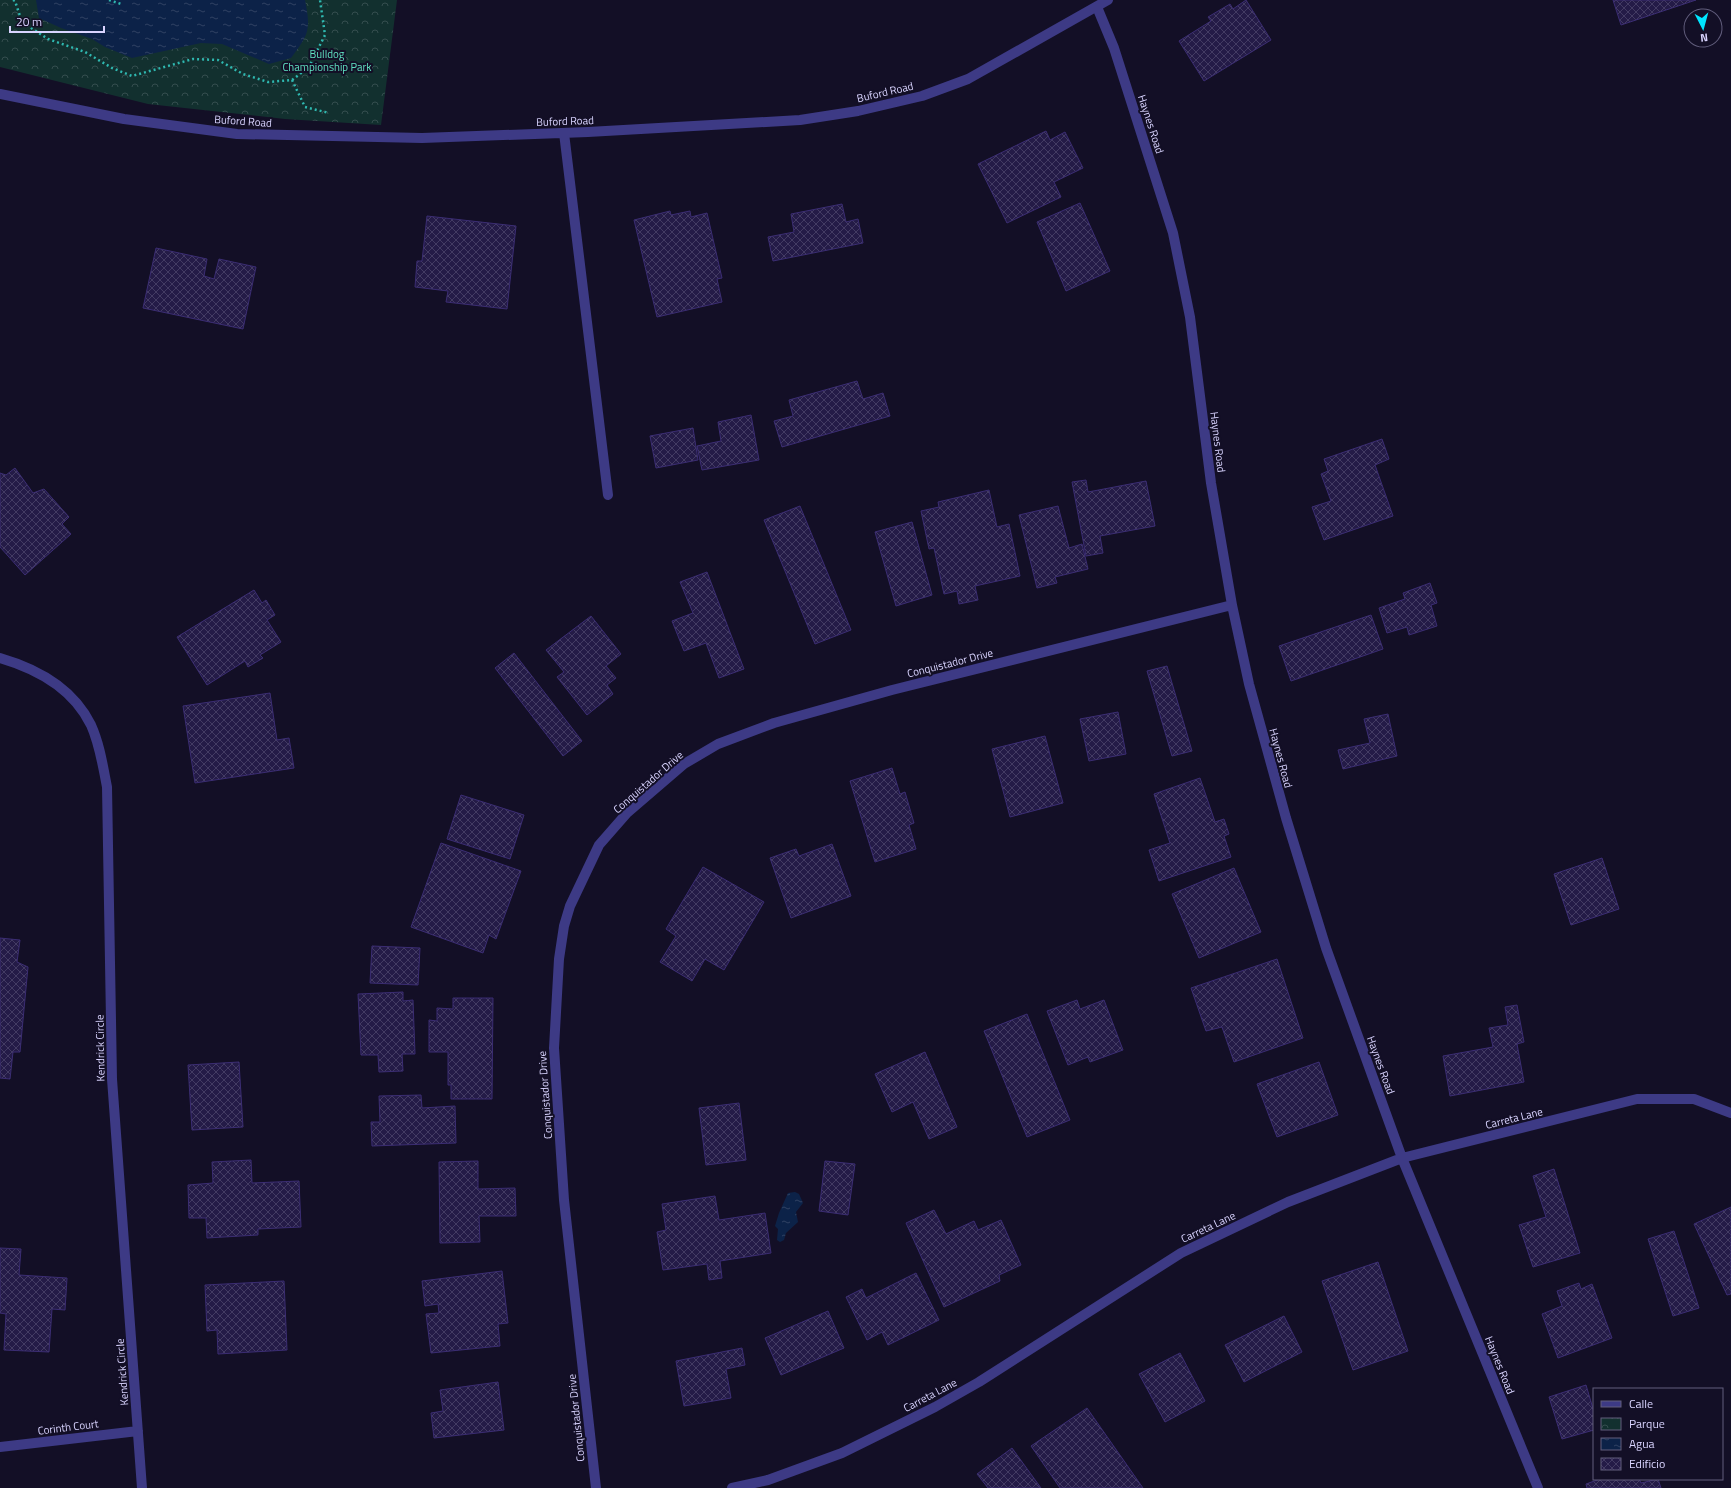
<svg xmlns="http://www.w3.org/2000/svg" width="1731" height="1488" viewBox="0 0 1731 1488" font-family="'Titillium Web',sans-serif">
  <defs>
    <pattern id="park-crowns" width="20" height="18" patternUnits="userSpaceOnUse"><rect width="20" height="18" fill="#12302f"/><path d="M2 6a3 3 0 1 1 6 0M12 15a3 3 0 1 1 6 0" fill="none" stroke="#344d4e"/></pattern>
    <pattern id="water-ripples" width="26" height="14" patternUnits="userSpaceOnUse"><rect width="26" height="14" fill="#0c2248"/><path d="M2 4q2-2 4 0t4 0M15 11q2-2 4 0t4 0" fill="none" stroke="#2f4163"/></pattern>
    <pattern id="building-cross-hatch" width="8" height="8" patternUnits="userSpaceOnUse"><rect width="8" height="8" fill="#241b47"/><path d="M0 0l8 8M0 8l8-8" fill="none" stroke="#433b63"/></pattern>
  </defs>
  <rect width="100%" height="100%" fill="#130f26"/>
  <path fill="url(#park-crowns)" d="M0,0H397L381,125L285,119L148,104L0,67Z"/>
  <path fill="url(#water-ripples)" d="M36,0H305C311,30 309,34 291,58L269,64L222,44L201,43L132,58L105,47L92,39L61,28L39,18Z
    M795,1192L799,1194L803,1203L796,1212L798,1222L786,1233L784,1240L780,1242L777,1240L778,1229L775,1226L779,1213L788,1193Z"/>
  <path fill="url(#building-cross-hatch)" stroke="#3b2d73" d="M1246,0L1271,40L1204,81L1179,41L1211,21L1208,17L1230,4L1233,9Z
    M1613,0H1696L1621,25Z
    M1046,131L1050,140L1065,132L1083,168L1054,182L1061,197L1007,223L978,164Z
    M1080,203L1110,271L1066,291L1037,222Z
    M842,204L846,222L858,219L863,243L773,261L768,237L794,232L791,214Z
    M670,211L671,215L690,211L691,217L707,213L722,278L717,279L722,302L657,317L634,220Z
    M427,216L516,226L507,309L446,302L448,291L415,287L417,261H422Z
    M156,248L207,259L204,276L214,279L219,259L256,267L243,329L143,308Z
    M857,381L863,399L883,393L890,416L782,447L774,421L793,416L789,400Z
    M751,415L759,460L702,470L697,446L721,441L718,422Z
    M693,428L698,460L656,468L650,436Z
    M1382,439L1389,459L1375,465L1393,516L1324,540L1312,507L1331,501L1321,474L1328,471L1324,459Z
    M15,468L33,493L44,489L69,517L62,524L71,534L25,575L0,547V473L6,475Z
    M1086,480L1088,492L1146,481L1155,526L1100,536L1103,553L1086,556L1072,482Z
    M989,490L997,527L1009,524L1020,576L975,586L978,600L959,604L957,591L944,594L934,548L929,549L921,511L939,507L938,502Z
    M800,506L851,630L815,644L764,520Z
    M1058,506L1069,548L1082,544L1088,569L1055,577L1057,583L1037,588L1019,515Z
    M912,522L932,595L896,606L875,532Z
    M707,572L744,669L719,678L706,643L684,651L672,621L693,613L680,582Z
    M1430,583L1437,603L1431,605L1437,626L1409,635L1407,627L1387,633L1379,608L1405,599L1403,593Z
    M254,590L262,603L266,600L275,615L267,620L281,642L260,655L263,658L248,667L245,661L207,685L177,637Z
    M1371,615L1383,649L1291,681L1279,646Z
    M591,616L621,654L606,666L616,678L607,685L613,694L587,715L557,677L564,672L546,650Z
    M514,653L582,741L563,756L495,668Z
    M1167,666L1192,751L1172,756L1147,671Z
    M270,693L277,740L289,738L294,768L195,783L183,706Z
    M1118,712L1126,754L1089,761L1080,719Z
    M1388,714L1397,756L1343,769L1338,750L1370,743L1364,719Z
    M1045,736L1063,803L1010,817L992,749Z
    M892,768L900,794L905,792L914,823L909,825L916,849L875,862L850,781Z
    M1200,778L1215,822L1224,819L1229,834L1224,836L1231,857L1159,881L1149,850L1170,843L1154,794Z
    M461,795L524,815L510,859L447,839Z
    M441,843L521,871L496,939L489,935L483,953L411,927Z
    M832,844L851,896L791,918L770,858L796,849L799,856Z
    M1602,858L1619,909L1571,925L1554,874Z
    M703,867L764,902L724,970L705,959L692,981L660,962L676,936L666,929Z
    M1234,868L1261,932L1199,958L1172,894Z
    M0,938L20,940L17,962L28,967L20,1052H13L10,1079L0,1078Z
    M372,946L420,948L418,985L370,983Z
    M1277,959L1303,1038L1234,1062L1222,1027L1206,1031L1191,988Z
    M403,992V1001L413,1000L415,1054H402L403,1071L379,1072L378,1055H361L358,994Z
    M453,998H493L492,1099H451V1085H448V1052H429V1020L437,1021V1008L453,1009Z
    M1077,1000L1080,1009L1104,1000L1123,1050L1090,1062L1088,1057L1068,1065L1047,1011Z
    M1517,1005L1524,1042L1517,1044L1524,1082L1450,1096L1443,1056L1493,1047L1489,1028L1508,1025L1505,1007Z
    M1027,1014L1070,1120L1027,1137L984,1031Z
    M925,1052L957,1127L929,1139L913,1102L892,1112L875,1074Z
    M239,1062L243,1127L192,1130L188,1065Z
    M1319,1062L1338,1115L1277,1137L1257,1084Z
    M421,1095L422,1108L455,1106L456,1143L372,1146L371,1122H380L379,1096Z
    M739,1103L746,1160L706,1165L699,1108Z
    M251,1160L252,1183L299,1181L301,1227L258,1229V1235L207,1238L206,1218H189L188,1185L213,1183L212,1162Z
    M478,1161V1189L515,1188L516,1216H479L480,1242L440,1243L439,1162Z
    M825,1161L855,1164L848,1215L819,1211Z
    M1554,1169L1580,1253L1533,1267L1519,1225L1546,1217L1533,1176Z
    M715,1196L719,1220L765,1213L771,1253L720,1261L722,1278L709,1280L707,1264L663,1270L657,1232L666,1230L662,1204Z
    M1731,1207V1294L1727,1295L1694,1224Z
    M934,1210L946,1234L974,1221L978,1230L1001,1220L1021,1265L999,1275L1000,1281L944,1307L906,1223Z
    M1674,1231L1699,1308L1673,1316L1648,1239Z
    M0,1248L21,1249L19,1275L67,1278L65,1310L52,1309L49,1352L4,1350L6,1314L0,1313Z
    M1378,1262L1408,1351L1353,1370L1322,1281Z
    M502,1271L508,1323L498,1324L500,1346L431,1353L426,1314L439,1313L438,1304L425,1306L422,1281Z
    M916,1273L939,1320L888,1345L882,1332L867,1340L846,1297L862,1289L866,1298Z
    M284,1281L287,1350L218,1354L217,1330L207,1331L205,1285Z
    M1579,1283L1581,1289L1592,1284L1612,1338L1558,1358L1542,1314L1562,1306L1557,1291Z
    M828,1311L844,1348L781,1375L765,1338Z
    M1284,1316L1302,1352L1244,1382L1225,1345Z
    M742,1348L745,1365L726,1369L731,1398L684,1406L676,1361Z
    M1180,1353L1205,1401L1165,1422L1139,1374Z
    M498,1382L504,1430L434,1438L431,1413L443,1411L440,1390Z
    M1586,1385L1594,1412V1430L1562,1439L1549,1397Z
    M1087,1408L1143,1488H1060L1031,1446Z
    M1012,1448L1041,1488H988L977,1474Z
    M1600,1479H1639L1641,1483L1658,1479L1661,1488H1587L1586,1484Z"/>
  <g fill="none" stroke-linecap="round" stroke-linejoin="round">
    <path stroke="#2fb8b0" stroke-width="2.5" stroke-dasharray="2 3" stroke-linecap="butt" d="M13,0L15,1L22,22L48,39L85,52L112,68L132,76L193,59L218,60L243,74L268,82L292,80L309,67L325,35L320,0
      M109,0L121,4
      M292,80L305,107L329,113"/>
    <path stroke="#3d3a85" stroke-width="10" d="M1097,7L1114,48L1173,233L1190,317L1211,483L1232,605L1249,684L1286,818L1326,948L1402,1158L1538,1488
      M0,94L124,119L237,134L422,138L588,132L800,120L858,111L922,96L968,79L1108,0
      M564,133L608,495
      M0,658C38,669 73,688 91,725C100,745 103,767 107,787L112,1079L142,1488
      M0,1447L138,1431
      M596,1488L564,1200L554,1048L559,959L564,926L570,906L599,845L627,813L684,764L718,744L774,723L892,690L1232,605
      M732,1488L768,1480L842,1453L935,1407L979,1382L1181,1253L1288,1202L1402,1158L1637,1099H1694L1731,1113"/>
  </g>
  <g text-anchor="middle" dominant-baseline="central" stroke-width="4" stroke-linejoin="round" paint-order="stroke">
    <g font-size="11" fill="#5fe0c0" stroke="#130f26">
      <text x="327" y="54">Bulldog<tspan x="327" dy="13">Championship Park</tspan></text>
    </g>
    <g font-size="11" fill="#d9d4ff" stroke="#130f26">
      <text transform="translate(885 92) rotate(-13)">Buford Road</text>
      <text transform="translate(243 121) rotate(4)">Buford Road</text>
      <text transform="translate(565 121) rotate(-2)">Buford Road</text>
      <text transform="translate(1151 124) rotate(72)">Haynes Road</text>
      <text transform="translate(1218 442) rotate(83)">Haynes Road</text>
      <text transform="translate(950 663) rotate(-14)">Conquistador Drive</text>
      <text transform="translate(1281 758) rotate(75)">Haynes Road</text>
      <text transform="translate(648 782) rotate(-41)">Conquistador Drive</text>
      <text transform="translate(100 1048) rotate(-91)">Kendrick Circle</text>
      <text transform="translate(1381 1065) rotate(70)">Haynes Road</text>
      <text transform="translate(545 1095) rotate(-94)">Conquistador Drive</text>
      <text transform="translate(1514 1118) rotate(-14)">Carreta Lane</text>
      <text transform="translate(1208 1227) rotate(-25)">Carreta Lane</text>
      <text transform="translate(1500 1365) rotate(68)">Haynes Road</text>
      <text transform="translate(122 1372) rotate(-94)">Kendrick Circle</text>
      <text transform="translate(930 1395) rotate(-28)">Carreta Lane</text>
      <text transform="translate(576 1418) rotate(-96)">Conquistador Drive</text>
      <text transform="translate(68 1427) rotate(-7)">Corinth Court</text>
    </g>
  </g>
  <rect x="1593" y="1388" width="130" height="92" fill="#130f26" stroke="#625e7d"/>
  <rect x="1601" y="1401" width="20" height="6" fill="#3d3a85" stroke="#625e7d"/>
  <text x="1629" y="1408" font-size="12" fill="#d9d4ff">Calle</text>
  <rect x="1601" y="1418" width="20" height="12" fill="url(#park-crowns)" stroke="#625e7d"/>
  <text x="1629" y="1428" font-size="12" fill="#d9d4ff">Parque</text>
  <rect x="1601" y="1438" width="20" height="12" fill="url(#water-ripples)" stroke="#625e7d"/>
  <text x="1629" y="1448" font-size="12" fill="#d9d4ff">Agua</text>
  <rect x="1601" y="1458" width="20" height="12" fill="url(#building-cross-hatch)" stroke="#625e7d"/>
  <text x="1629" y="1468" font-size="12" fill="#d9d4ff">Edificio</text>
  <g transform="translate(1703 28) rotate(174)"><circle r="19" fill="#130f26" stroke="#625e7d"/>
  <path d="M0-3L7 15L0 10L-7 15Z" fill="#00e5ff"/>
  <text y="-6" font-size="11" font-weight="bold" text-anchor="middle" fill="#d9d4ff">N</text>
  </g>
  <path d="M10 26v6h94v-6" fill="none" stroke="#d9d4ff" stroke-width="2"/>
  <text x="16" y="26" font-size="12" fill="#d9d4ff" stroke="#130f26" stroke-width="3" paint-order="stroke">20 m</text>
</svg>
